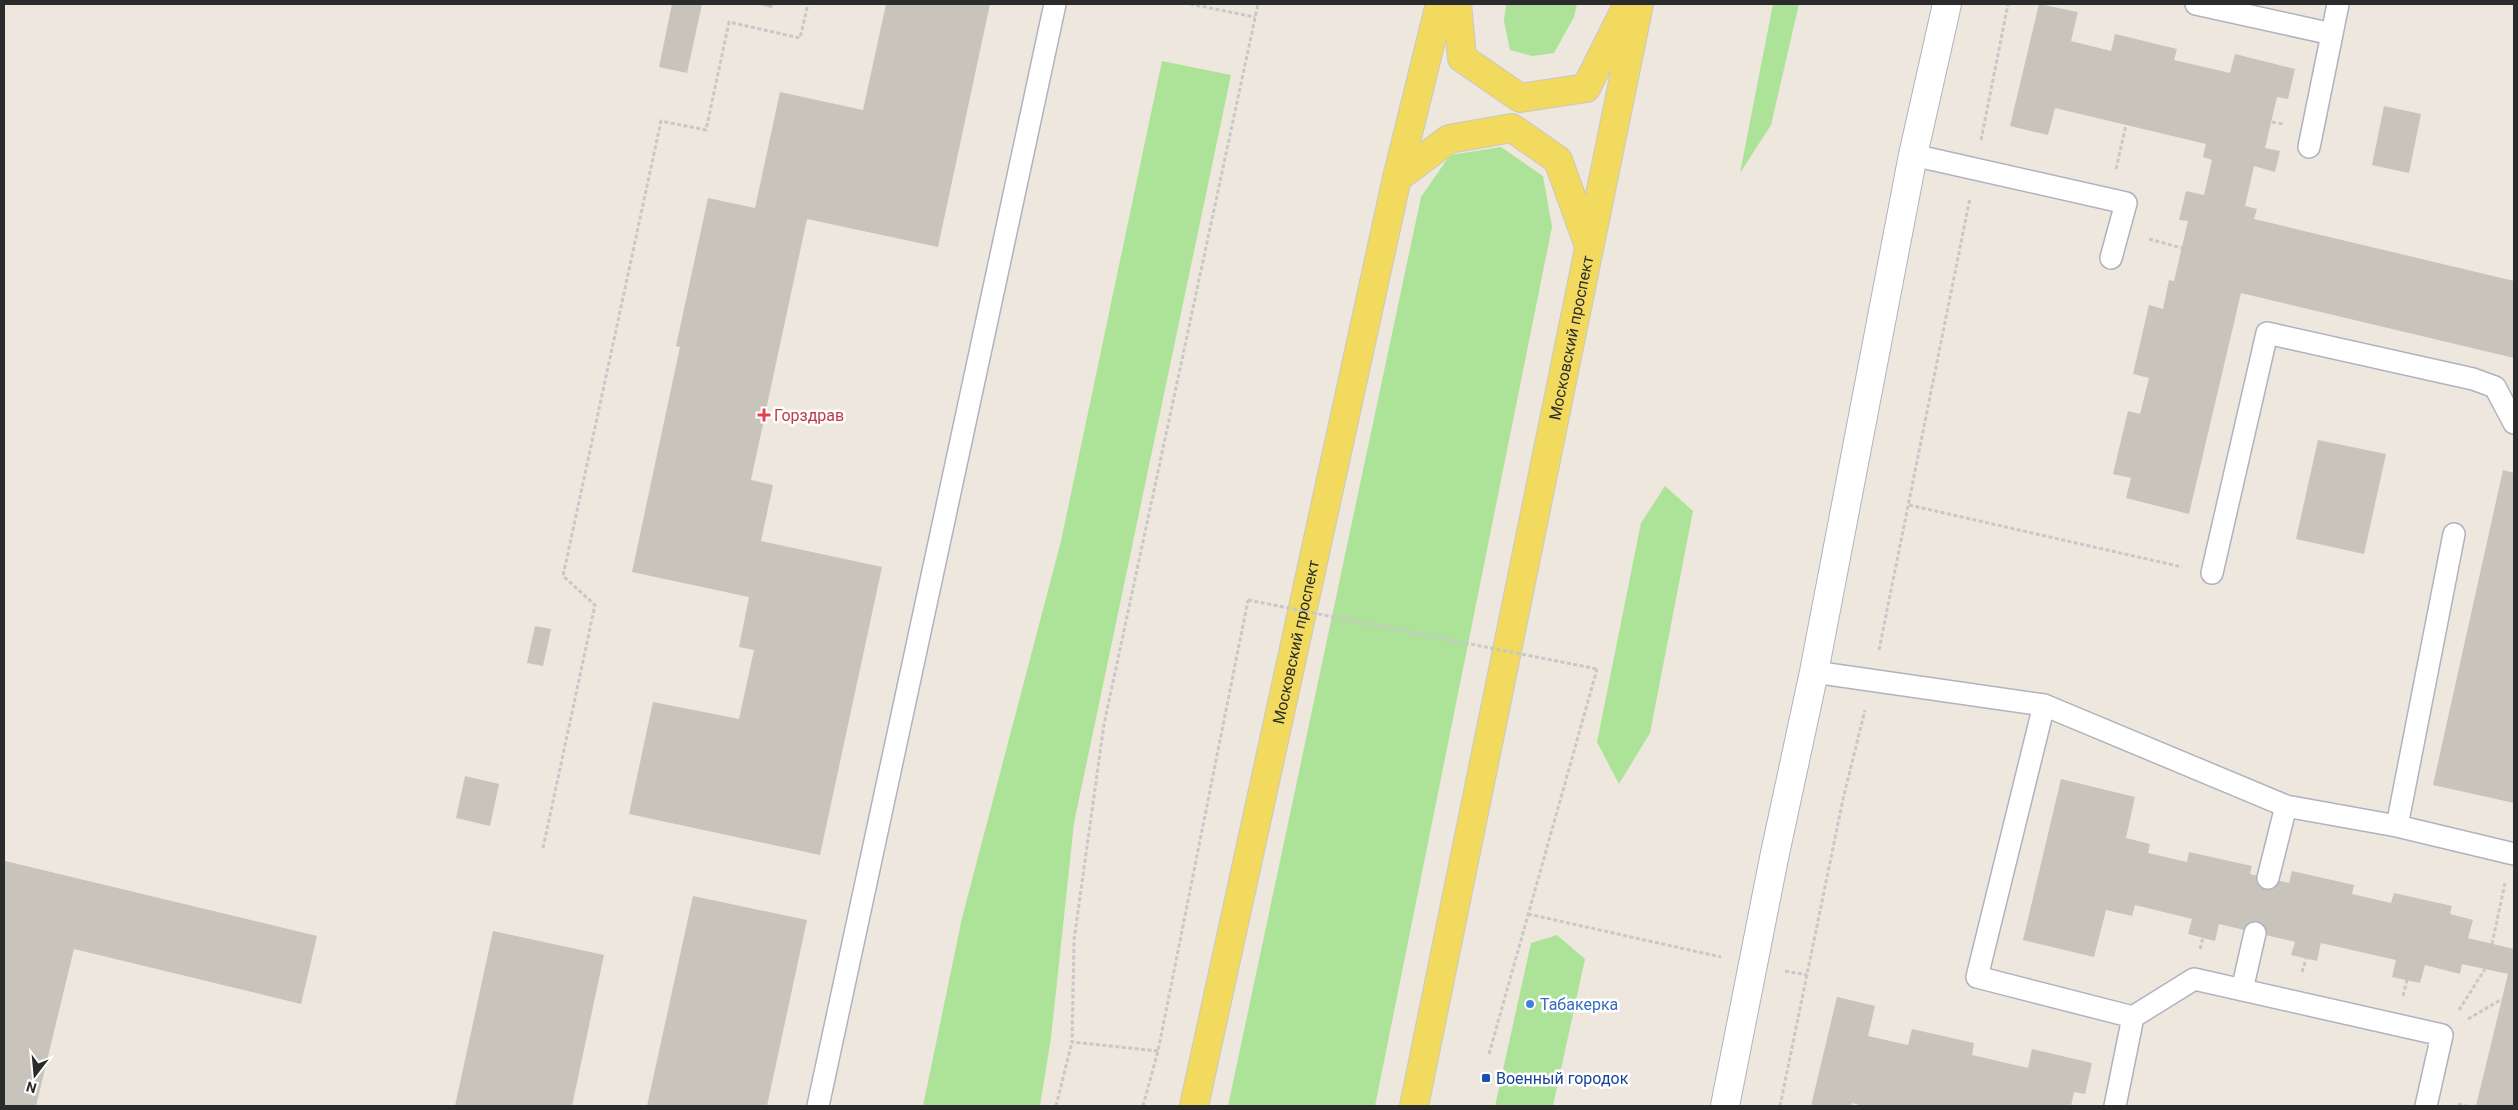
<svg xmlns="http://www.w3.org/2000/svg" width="2518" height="1110" viewBox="0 0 2518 1110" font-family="Roboto,sans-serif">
  <rect width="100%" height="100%" fill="#ede7dd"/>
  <path fill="#ade399" d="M1506,4H1577L1574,17L1554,53L1532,56L1510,50L1504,21Z
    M1773,4H1799L1771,125L1740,173Z
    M1162,61L1231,75L1074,823L1051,1038L1040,1106H923L962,918L1061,541Z
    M1501,147L1543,176L1552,227L1375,1106H1228L1421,197L1450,155Z
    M1665,486L1693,511L1650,733L1619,784L1597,742L1641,523Z
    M1557,935L1585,959L1553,1106H1495L1531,943Z"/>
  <path fill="#c8c4bc" d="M672,4H702L687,73L659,67Z
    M756,4H773L772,8Z
    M886,4H990L938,247L807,219L751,480L773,485L761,541L882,567L820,855L629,814L653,702L739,719L754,650L739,647L749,597L632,572L680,347L676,346L708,198L755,208L780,92L863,110Z
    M2039,4L2078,12L2071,41L2111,51L2115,34L2177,49L2174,60L2230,73L2235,54L2295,69L2288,99L2277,97L2265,148L2280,151L2275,172L2254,166L2245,206L2257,209L2254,219L2514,281V358L2241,293L2189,514L2126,498L2131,478L2113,474L2128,411L2140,414L2149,378L2133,374L2149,305L2163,309L2169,280L2174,281L2188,221L2179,220L2186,191L2204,195L2212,160L2203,157L2206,144L2055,108L2048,135L2010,126Z
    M2384,106L2421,114L2409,173L2372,165Z
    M2318,440L2386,454L2364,554L2296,539Z
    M2503,470L2514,473V803L2433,785Z
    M535,626L551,629L543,666L527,663Z
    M465,776L499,784L490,826L456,818Z
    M2061,779L2135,797L2126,838L2150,844L2148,853L2187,862L2189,852L2252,866L2250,874L2289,883L2292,871L2354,885L2352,894L2391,903L2394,893L2452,906L2450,914L2473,920L2468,938L2514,949V1106H2476L2508,974L2462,964L2460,974L2425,965L2420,983L2392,977L2396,960L2321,943L2317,961L2291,955L2295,942L2219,924L2215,941L2188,934L2192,919L2135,905L2132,916L2106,910L2094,957L2023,940Z
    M5,861L317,936L301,1004L74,949L36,1106H4Z
    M693,896L807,920L767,1106H647Z
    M493,931L604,955L572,1106H455Z
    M1837,997L1875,1006L1868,1036L1908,1045L1912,1029L1974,1043L1972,1055L2028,1068L2032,1049L2092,1063L2085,1094L2074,1092L2071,1106H1864L1852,1103L1851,1106H1811Z"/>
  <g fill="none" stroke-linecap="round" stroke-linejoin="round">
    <defs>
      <path id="service" d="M2196,4L2332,34L2309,147
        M2332,34L2338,4
        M1913,155L2126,203L2111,258
        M2212,573L2267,333L2473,379L2495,387L2514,423
        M1814,672L2044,705L2286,806L2397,826L2514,854
        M2044,705L1977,977L2133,1017
        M2397,826L2454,534
        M2268,878L2286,806
        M2242,990L2255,933
        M818,1106L1055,4
        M2115,1106L2133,1017L2194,979L2442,1035L2426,1106"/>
      <path id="minor" d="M1725,1106L1774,858L1814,672L1913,155L1947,4"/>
      <g id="primary">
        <path d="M1457,4L1462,58L1520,98L1586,88L1628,4"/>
        <path d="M1397,178L1449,139L1512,128L1558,160L1589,246"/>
        <path id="s1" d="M1194,1106L1397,178L1440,4"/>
        <path id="s2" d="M1414,1106L1639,4"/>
      </g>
    </defs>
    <use href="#service" stroke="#b1b2bf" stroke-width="24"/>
    <use href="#minor" stroke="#b1b2bf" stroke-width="30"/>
    <use href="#primary" stroke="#c8c8c8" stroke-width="30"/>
    <path stroke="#c8c8c8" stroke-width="3" stroke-dasharray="4 2.5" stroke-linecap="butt" d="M1190,4L1255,17
      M2272,122L2283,124
      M1981,140L2008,4
      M2116,169L2126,125
      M2149,239L2182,248
      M1909,505L2182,567
      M1879,650L1970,198
      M543,848L595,605L563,576L661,121L706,130L729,22L800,38L808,4
      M1528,914L1721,957
      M2492,944L2505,883
      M2200,949L2203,938
      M1785,971L1807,975
      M2302,972L2306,959
      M2403,996L2407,980
      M2459,1010L2485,969
      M2468,1019L2502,999
      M1158,1051L1072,1042L1074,940L1104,724L1258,4
      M1489,1054L1597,669
      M2458,1104L2467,1106
      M1056,1106L1072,1042
      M1143,1106L1158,1051L1248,600
      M1780,1106L1843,799L1865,710"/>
    <use href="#service" stroke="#fff" stroke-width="21"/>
    <use href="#minor" stroke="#fff" stroke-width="28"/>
    <use href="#primary" stroke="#f1da5e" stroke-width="28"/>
    <path stroke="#c8c8c8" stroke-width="3" stroke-dasharray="4 2.5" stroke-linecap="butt" d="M1248,600L1597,669"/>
  </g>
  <path fill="#e0444e" stroke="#fff" stroke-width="2" d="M761.5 407.5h5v5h5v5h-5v5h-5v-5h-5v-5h5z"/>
  <circle fill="#3f7fe0" stroke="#fff" stroke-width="2" cx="1530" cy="1004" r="5"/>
  <rect fill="#1a4fb4" stroke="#fff" stroke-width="2" x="1481" y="1073" width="10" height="10" rx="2.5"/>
  <g text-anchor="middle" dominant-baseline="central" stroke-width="5" stroke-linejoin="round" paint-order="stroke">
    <g font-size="16" fill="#2b2b2b" stroke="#fff">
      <text stroke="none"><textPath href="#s2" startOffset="784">Московский проспект</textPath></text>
      <text stroke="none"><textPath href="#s1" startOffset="475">Московский проспект</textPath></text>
    </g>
    <g font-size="16" fill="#be3a42" stroke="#fff" text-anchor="start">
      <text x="774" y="415">Горздрав</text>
    </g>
    <g font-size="16" fill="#366cbe" stroke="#fff" text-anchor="start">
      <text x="1540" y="1004">Табакерка</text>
    </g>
    <g font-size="16" fill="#164399" stroke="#fff" text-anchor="start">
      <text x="1496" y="1078">Военный городок</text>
    </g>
  </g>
  <rect width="2518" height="1110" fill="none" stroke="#2b2b2b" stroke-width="10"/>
  <g transform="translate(35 1075) rotate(196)" stroke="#ffffff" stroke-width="4" paint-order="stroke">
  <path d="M0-4L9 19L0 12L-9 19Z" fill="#2b2b2b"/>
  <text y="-8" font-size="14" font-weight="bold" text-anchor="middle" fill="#2b2b2b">N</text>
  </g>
</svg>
